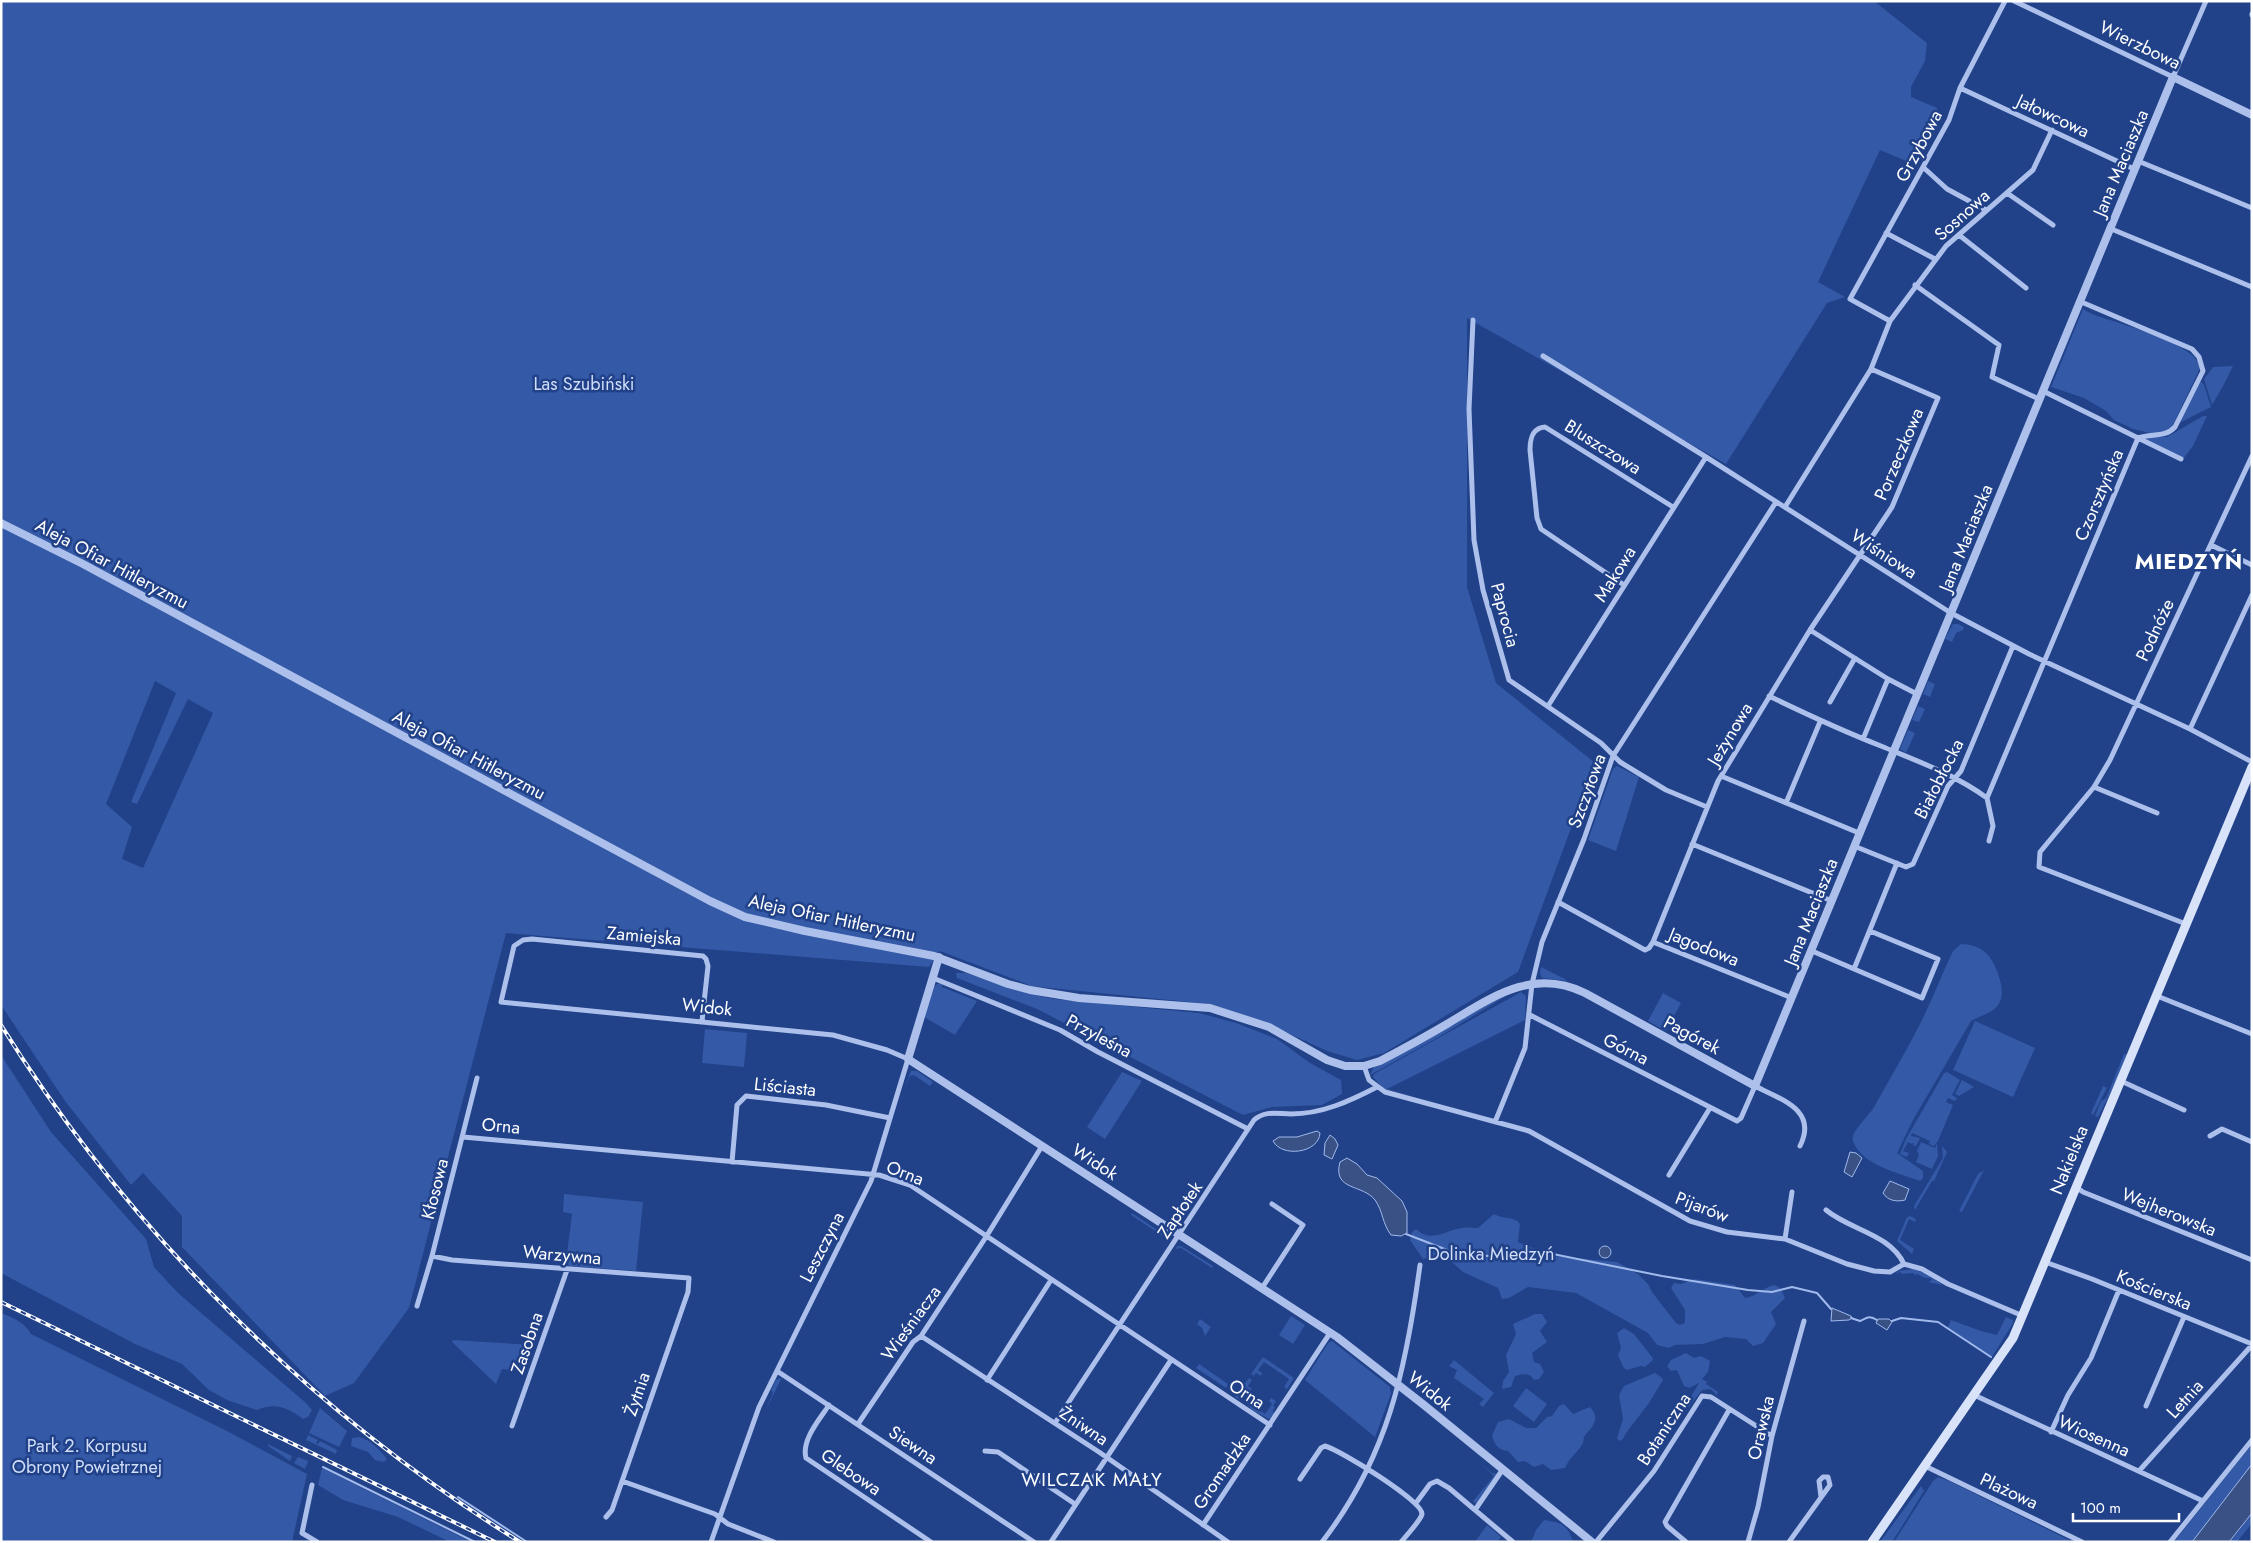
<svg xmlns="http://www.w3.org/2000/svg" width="2253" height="1543" viewBox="0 0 2253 1543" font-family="Jost,sans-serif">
  <rect width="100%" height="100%" fill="#214189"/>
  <path fill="#3459a6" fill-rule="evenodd" d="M1,1H1874L1927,43L1925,61L1911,87V97L1937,108L1938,118L1911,163L1880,150L1818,282L1845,297L1827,303L1726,464L1467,318V587L1496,683L1595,763L1518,972L1384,1053L1357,1060L1327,1051L1260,1020L1209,1004L1030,986V994L1054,999L1199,1013L1236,1023L1277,1039L1310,1063L1341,1080L1342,1094L1322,1105L1272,1107L1243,1115L1037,1009L957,978L956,973H967L1029,993V985L940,951L929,967L506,933L409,1308L354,1383L325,1396L182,1247V1216L143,1173L131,1185L65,1101L1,1005ZM155,681L176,693L131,802L137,804L188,699L213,713L143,868L122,859L132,827L106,804Z
    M2083,309L2092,314C2118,324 2190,341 2201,366L2172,427L2164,433H2150L2133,429L2114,420L2106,411L2084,398L2051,387Z
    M2233,366C2227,379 2220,392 2212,405L2204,379L2213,367Z
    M2200,382H2202L2204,385L2211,407L2179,423Z
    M2203,416H2207L2193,446L2183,459L2144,440L2149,437H2167Z
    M1953,624H1958L1964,627L1963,630L1956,633L1952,642L1945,639Z
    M1928,681L1935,684L1930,697L1923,694Z
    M1918,706L1925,709L1919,722L1912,720Z
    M1908,730L1915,733L1906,753L1900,749Z
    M1617,766L1639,777L1616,851L1588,840L1613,769Z
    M1961,944C1969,944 1980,947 1986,953C1995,961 2005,987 2001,999C1996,1014 1982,1014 1971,1021L1913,1120L1897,1153L1923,1171V1178L1920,1181C1899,1173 1861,1165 1853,1141C1850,1132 1869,1116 1874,1107C1890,1078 1907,1050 1922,1020C1933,998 1942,974 1953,951Z
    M1541,967L1565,979L1567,981L1542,978L1540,973Z
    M937,984H942V987L977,1001L955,1035L924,1017L934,987Z
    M1514,991L1437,1038L1370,1075L1374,1067C1423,1047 1465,1012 1514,991Z
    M1521,992L1526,996L1525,1020L1387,1089L1416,1097L1384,1089L1373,1077L1374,1074Z
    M1663,993L1681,1003L1666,1031L1648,1021Z
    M1975,1021L2035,1048L2013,1097L1953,1070Z
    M705,1029L747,1033L744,1067L702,1063Z
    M2124,1054H2127L2117,1080L2098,1117L2095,1116L2101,1101L2106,1098Z
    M1,1055L51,1132L146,1239L154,1267L178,1293L306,1403L312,1410L308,1417L303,1419C288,1408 275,1402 257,1410L227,1400L209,1390L182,1364L135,1344L1,1273Z
    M911,1071H917L933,1082L930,1086L914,1075L910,1076L903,1092Z
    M1122,1072L1142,1081L1105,1139L1087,1127Z
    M1947,1072L1960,1080L1952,1095L1957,1098L1955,1101L1948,1098L1946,1102L1953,1105L1938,1141L1934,1146L1929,1144L1930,1141L1912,1133L1911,1136L1920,1138L1916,1146L1913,1145L1914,1142L1912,1144L1908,1142L1903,1151L1909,1153L1907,1157L1900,1154L1906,1139L1944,1073Z
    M1962,1080L1974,1087L1959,1096L1955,1094Z
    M2103,1086L2107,1088L2093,1115L2091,1113Z
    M1921,1142L1935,1148L1937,1143L1938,1156L1932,1169L1916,1162L1919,1155L1917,1151Z
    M1942,1146L1947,1152L1934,1181H1932L1915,1210L1914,1206L1943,1158Z
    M1984,1170L1962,1212L1959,1211L1978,1174Z
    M564,1194L643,1202L636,1271L569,1266L566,1261L572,1214L563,1212Z
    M1132,1213L1169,1238L1170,1241L1131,1215Z
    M1494,1214C1504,1220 1515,1216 1520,1224L1518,1242L1553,1256L1617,1262L1638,1274L1648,1284L1652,1292L1676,1323L1680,1325L1685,1323V1310L1671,1288L1674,1283L1681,1284L1694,1279L1735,1285L1745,1298C1757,1296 1764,1287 1775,1285L1781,1289L1785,1298L1771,1312L1776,1324L1763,1343L1753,1346L1746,1339L1725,1337L1703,1344L1675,1345L1669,1348L1657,1345L1648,1333L1576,1293L1528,1287L1509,1298L1502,1299L1498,1288L1463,1272L1444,1255L1423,1259L1410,1240L1412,1232L1416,1229C1432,1244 1445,1230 1462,1228C1467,1227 1473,1228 1478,1228Z
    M1910,1216L1916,1219L1915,1222L1909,1219L1900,1240L1914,1249L1912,1254L1897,1241L1907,1217Z
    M1177,1246H1181L1213,1266L1212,1268L1181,1248L1176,1249Z
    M1913,1269L1924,1273L1943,1285L1928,1282L1932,1280L1931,1278H1925L1917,1274L1915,1275L1913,1273L1902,1274L1900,1272L1894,1275L1899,1271Z
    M1,1313C14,1318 24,1322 31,1334L227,1431L307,1474L292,1542H1Z
    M1535,1314H1542L1547,1322L1540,1331L1547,1342L1532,1353L1534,1362L1540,1364L1544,1372L1539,1379L1534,1380C1530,1372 1523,1374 1515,1376L1511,1387L1502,1389L1503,1381L1509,1372L1506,1355L1516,1334L1513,1324Z
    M1291,1316L1305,1325L1293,1344L1279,1335Z
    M2006,1317L2013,1320V1323L1992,1357L1947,1329L1951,1320L1981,1331L1997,1335Z
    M1200,1319L1211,1327L1205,1336L1202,1328L1197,1324Z
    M1624,1328L1634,1334L1652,1357L1653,1360L1645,1367L1641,1366L1627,1370L1623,1367L1618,1355L1621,1348L1617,1333Z
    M453,1340L533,1345L524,1371L502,1369L496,1384L452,1342Z
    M1332,1341L1390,1387L1391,1394L1375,1437L1305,1380L1328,1343Z
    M1686,1353L1694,1358L1701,1356L1710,1361L1708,1372L1702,1379L1707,1382L1706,1384L1718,1392L1716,1396L1715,1393L1710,1389L1702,1390L1689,1407L1686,1405L1699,1383L1689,1388L1684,1386L1677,1370L1671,1371L1667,1366L1671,1360Z
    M1263,1357L1294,1378L1287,1389L1284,1387L1289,1379L1264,1362L1258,1370L1262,1373L1261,1376L1256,1373L1254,1376L1251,1374Z
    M1454,1360L1494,1393L1483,1407L1479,1404L1484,1399L1454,1378L1457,1370L1449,1366Z
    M1199,1364L1228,1384L1226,1388L1196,1368Z
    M1655,1373L1661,1377L1663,1380L1649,1403L1626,1433L1623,1439L1619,1441L1617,1438L1623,1419L1619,1395L1624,1386Z
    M780,1378L787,1382L781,1379L765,1412L773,1393L771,1390L776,1380Z
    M1249,1378L1252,1380L1248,1386L1252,1389L1250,1391L1246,1389L1242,1395L1245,1399L1240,1400L1235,1397Z
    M1526,1388L1547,1404L1534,1422L1513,1406Z
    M1271,1398L1276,1401L1273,1406L1275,1407L1273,1410L1274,1414L1269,1419L1252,1410L1248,1405L1249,1403L1265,1414L1272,1404L1269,1401Z
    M1564,1404L1573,1414L1590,1407C1600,1417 1594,1426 1586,1434C1583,1437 1584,1442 1582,1445C1576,1454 1570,1457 1565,1468L1551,1470L1543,1464L1534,1467L1525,1461L1518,1462L1508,1451C1498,1450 1495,1445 1492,1436L1498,1422L1509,1419L1526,1428H1536L1547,1417L1552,1416L1559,1406Z
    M320,1408L347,1431L339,1447L309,1433Z
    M308,1435L318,1440L316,1443L318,1444L320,1441L337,1450L336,1454L306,1440Z
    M359,1437C371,1440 379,1449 387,1459L384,1462L375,1460L368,1452L351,1446L352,1438Z
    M268,1444L292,1456L290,1461L268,1446Z
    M2252,1444V1464L2192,1542H2174Z
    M298,1457L308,1461L305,1469L294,1463Z
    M1479,1462L1492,1473L1497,1474L1476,1504L1473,1501L1494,1476Z
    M322,1468L471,1542H450L398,1517L343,1500L318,1485Z
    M1938,1477L1949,1481L2073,1542H1894L1933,1481Z
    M1921,1486L1924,1491L1892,1542H1880Z
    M2252,1514V1523L2237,1542H2230Z
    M1544,1520C1562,1523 1567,1524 1573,1542H1531L1536,1530Z
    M1487,1525L1501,1537L1497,1542H1475Z"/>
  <path fill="#3a5186" stroke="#a0baec" d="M1317,1131L1320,1133C1319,1153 1282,1158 1273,1141L1279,1137H1297Z
    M1330,1135L1335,1139L1338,1145L1332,1159L1324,1155L1325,1143Z
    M1850,1152L1856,1153L1862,1158L1852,1177L1844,1172Z
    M1347,1158L1357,1164L1367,1175L1377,1178L1402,1201L1407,1212V1233L1401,1236L1391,1235C1382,1223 1383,1211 1375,1200C1363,1184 1332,1191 1340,1162Z
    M1890,1181L1909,1189L1905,1200C1897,1202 1888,1201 1883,1193Z
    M1599 1252a6 6 0 1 1 12 0a6 6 0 1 1-12 0Z
    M1832,1308L1851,1316L1852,1318L1849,1320L1831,1321Z
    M1878,1319H1889L1892,1322L1887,1330L1876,1323Z
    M2252,1464V1513L2229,1542H2192Z"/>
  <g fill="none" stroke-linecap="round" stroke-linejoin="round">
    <path stroke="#a0baec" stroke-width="2" d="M1406,1234L1460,1255L1491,1256L1533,1250L1662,1276L1748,1290L1772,1292L1792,1287L1817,1293L1831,1309
      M1851,1318L1860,1321C1867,1318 1869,1315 1877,1320
      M1892,1321L1901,1318L1938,1322L1991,1357
      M323,1467L475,1542
      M458,1497L527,1542"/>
    <path stroke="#acc0eb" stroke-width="5" d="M2014,1L2173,77L2206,1
      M2252,14V15
      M1960,88L2134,169
      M2138,161L2252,208
      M1924,168L1947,189L1986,210
      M2007,193L2053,225
      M2109,228L2252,287
      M1886,233L1935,259
      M1959,235L2026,288
      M1915,285L1999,345L1992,377L2039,399
      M2079,301L2192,349L2199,357L2203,371L2175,427C2165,438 2152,433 2138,438L2181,459
      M1473,320L1469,409L1474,540L1483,590L1509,680L1601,743L1620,762L1666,790L1707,807
      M1890,321L1850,299L1949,120L1960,88L2005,1
      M1543,356L1706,457L1951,613L2029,654L2190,729L2252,762
      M1871,369L1890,321L1946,246L2033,170L2052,130
      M2211,545L2252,565
      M1624,585L1541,529L1537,518L1530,450C1530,439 1532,428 1545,427L1673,507
      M1810,630L1888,679L1917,694
      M1769,696C1806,714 1843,731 1881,746C1917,761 1956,775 1987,798L1993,826L1989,841
      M1830,702L1855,658
      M1548,706L1706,457
      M2190,729L2252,595
      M1863,739L1888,679
      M1721,776L1859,833
      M2094,787L2157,813
      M1987,798L2138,438L2043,391
      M1786,803L1820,722
      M1692,844L1832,901
      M1854,846L1906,867L1913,864L1948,786L1961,771L2013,646
      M1558,902L1645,950L1649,948L1653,942L1792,998
      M2186,924L2039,867L2040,852L2094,787L2110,760L2252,456
      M1653,942L1718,781L1810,630L1892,507L1938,398L1871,369L1785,507
      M1812,951L1922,998L1938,959L1870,931
      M1854,969L1897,863
      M933,978L1060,1030L1098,1052L1248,1129
      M2157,996L2252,1034
      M1530,1015L1737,1121L1741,1118L1755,1086C1782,1100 1818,1110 1800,1146
      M702,1021L708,966L706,959L703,956L532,939L523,940L514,946L501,1002L833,1035L887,1050L908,1059L871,1181L759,1407L711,1542
      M1364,1066L1369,1080L1385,1092L1529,1131L1690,1221L1727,1232L1785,1239L1847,1264L1874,1271L1890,1272L1904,1264
      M2121,1081L2184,1110
      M1495,1122L1525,1048L1532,984L1542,942L1584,839L1613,756L1776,502
      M2210,1136L2222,1129L2252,1142
      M463,1137L879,1175L910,1185L1270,1425
      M732,1162L737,1105L746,1096L826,1105L890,1118
      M1669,1175L1710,1108
      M2076,1187L2083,1192L2252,1260
      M1826,1210C1850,1230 1890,1234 1904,1264
      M1785,1239L1792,1192
      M432,1256L452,1260L689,1278L688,1292L612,1510L606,1517
      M2045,1262L2092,1279L2252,1344
      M1904,1264L1922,1269L1948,1284L2023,1316
      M1262,1288L1303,1225L1272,1204
      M417,1306L432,1256L477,1078
      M921,1336L1099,1452L1228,1542
      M777,1371L1034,1542
      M987,1380L1051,1280
      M1974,1395L2203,1501
      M829,1405C820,1419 801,1440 806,1458L931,1542
      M2146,1406L2184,1317
      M1055,1423L1254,1120C1265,1110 1278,1114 1291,1114C1322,1114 1350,1101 1377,1087
      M858,1424L913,1342L921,1336L986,1237L1042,1146
      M512,1426L567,1270
      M2051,1432L2068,1395L2091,1358L2119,1290
      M985,1451L998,1452L1075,1504
      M1925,1466L2082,1542
      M1503,1469L1475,1510L1513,1542
      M2139,1471L2252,1345
      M1300,1479L1321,1448L1325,1446C1340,1450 1423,1501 1422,1514C1421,1520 1406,1536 1401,1542
      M622,1481L715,1514L728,1524L774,1542
      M312,1485L302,1533L317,1542
      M1416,1503L1430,1484L1437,1481L1449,1488L1475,1510
      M1203,1525L1330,1333
      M1051,1542L1171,1360
      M1322,1542C1388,1457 1406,1369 1420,1265
      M1596,1542L1654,1471L1702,1396L1711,1397L1772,1436
      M1686,1542L1667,1526L1665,1522L1729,1410
      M1748,1542L1758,1507L1772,1436L1804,1321
      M1789,1542L1830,1485L1828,1477H1823L1819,1481L1821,1497
      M2170,1542L2252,1440"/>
    <path stroke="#acc0eb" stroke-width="8" d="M1,523L83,564L710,901L745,917L805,931L934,956L1008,984L1030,990L1079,998L1210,1008L1269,1027L1327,1060L1345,1066H1364L1380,1061C1403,1049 1425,1037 1447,1024C1491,998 1532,967 1585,993L1755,1086L2173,77L2252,115
      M939,957L908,1059L1337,1337L1424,1405L1592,1542"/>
    <path stroke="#d8e2f8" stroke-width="9" d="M1872,1542L2013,1338L2252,767"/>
    <defs>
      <path id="rail" d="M1,1025C132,1235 310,1411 520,1542
        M1,1302L495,1542"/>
    </defs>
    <use href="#rail" stroke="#fff" stroke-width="4"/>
    <use href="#rail" stroke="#214189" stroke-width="2" stroke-dasharray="5.5" stroke-linecap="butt"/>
  </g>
  <g text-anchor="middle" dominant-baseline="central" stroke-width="5" stroke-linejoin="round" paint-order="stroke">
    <g font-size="18" fill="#fff" stroke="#214189">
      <text transform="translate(2140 45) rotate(26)">Wierzbowa</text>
      <text transform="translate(2053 116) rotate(25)">Jałowcowa</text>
      <text transform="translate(1919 146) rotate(-62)">Grzybowa</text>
      <text transform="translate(2121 163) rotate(-67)">Jana Maciaszka</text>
      <text transform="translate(1962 215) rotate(-42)">Sosnowa</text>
      <text transform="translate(1603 447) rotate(32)">Bluszczowa</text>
      <text transform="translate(1899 454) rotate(-67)">Porzeczkowa</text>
      <text transform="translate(2099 495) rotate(-67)">Czorsztyńska</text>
      <text transform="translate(1966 538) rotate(-68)">Jana Maciaszka</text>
      <text transform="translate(1884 554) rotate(33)">Wiśniowa</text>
      <text transform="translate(112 564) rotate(28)">Aleja Ofiar Hitleryzmu</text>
      <text transform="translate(1615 574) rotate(-58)">Makowa</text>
      <text transform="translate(1505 615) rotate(75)">Paprocia</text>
      <text transform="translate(2155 630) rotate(-65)">Podnóże</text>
      <text transform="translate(1730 734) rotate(-59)">Jeżynowa</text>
      <text transform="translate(469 755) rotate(28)">Aleja Ofiar Hitleryzmu</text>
      <text transform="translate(1939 779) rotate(-63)">Białobłocka</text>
      <text transform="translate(1587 791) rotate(-70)">Szczytowa</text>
      <text transform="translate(1811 912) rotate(-68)">Jana Maciaszka</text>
      <text transform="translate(832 918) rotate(12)">Aleja Ofiar Hitleryzmu</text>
      <text transform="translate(644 936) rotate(5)">Zamiejska</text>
      <text transform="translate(1704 947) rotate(22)">Jagodowa</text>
      <text transform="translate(707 1007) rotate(6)">Widok</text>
      <text transform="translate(1692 1035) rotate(28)">Pagórek</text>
      <text transform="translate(1099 1036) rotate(28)">Przyleśna</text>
      <text transform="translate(1626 1049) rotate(27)">Górna</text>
      <text transform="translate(785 1087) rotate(6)">Liściasta</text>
      <text transform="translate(501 1126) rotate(5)">Orna</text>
      <text transform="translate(2069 1160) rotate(-68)">Nakielska</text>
      <text transform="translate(1095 1162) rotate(33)">Widok</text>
      <text transform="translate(905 1173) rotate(21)">Orna</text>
      <text transform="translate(435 1189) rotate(-76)">Kłosowa</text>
      <text transform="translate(1702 1207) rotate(21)">Pijarów</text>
      <text transform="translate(1180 1210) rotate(-56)">Zapłotek</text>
      <text transform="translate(2169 1212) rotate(22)">Wejherowska</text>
      <text transform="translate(822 1247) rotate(-63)">Leszczyna</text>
      <text transform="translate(562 1255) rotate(5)">Warzywna</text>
      <text transform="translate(2154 1290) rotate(22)">Kościerska</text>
      <text transform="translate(911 1323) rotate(-54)">Wieśniacza</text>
      <text transform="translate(527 1343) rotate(-71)">Zasobna</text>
      <text transform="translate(1430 1391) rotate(39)">Widok</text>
      <text transform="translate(637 1394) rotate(-71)">Żytnia</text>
      <text transform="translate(1247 1394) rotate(33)">Orna</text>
      <text transform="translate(2185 1399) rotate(-48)">Letnia</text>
      <text transform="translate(1084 1426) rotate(34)">Żniwna</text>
      <text transform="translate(1761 1428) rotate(-77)">Orawska</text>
      <text transform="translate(1664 1429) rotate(-57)">Botaniczna</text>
      <text transform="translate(2094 1436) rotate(24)">Wiosenna</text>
      <text transform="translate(913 1445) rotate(34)">Siewna</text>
      <text transform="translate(1222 1471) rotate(-56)">Gromadzka</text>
      <text transform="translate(851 1472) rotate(34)">Glebowa</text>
      <text transform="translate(2009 1491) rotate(25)">Plażowa</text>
    </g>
    <g font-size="18" fill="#d1def8" stroke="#214189">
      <text x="584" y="384">Las Szubiński</text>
      <text x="1491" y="1254">Dolinka Miedzyń</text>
      <text x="87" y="1446">Park 2. Korpusu<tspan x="87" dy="21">Obrony Powietrznej</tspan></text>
    </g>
    <g font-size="19" letter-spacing="1" fill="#fff" stroke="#214189">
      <text x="1092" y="1479">WILCZAK MAŁY</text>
    </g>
    <g font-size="22" font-weight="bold" letter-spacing="1" fill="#fff" stroke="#214189">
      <text x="2189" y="561">MIEDZYŃ</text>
    </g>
  </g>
  <rect width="2253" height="1543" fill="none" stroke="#ffffff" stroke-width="5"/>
  <path d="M2073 1513v8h106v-8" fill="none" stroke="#ffffff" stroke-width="2.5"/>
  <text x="2080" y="1513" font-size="15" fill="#ffffff" stroke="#214189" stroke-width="4" paint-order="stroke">100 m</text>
</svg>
